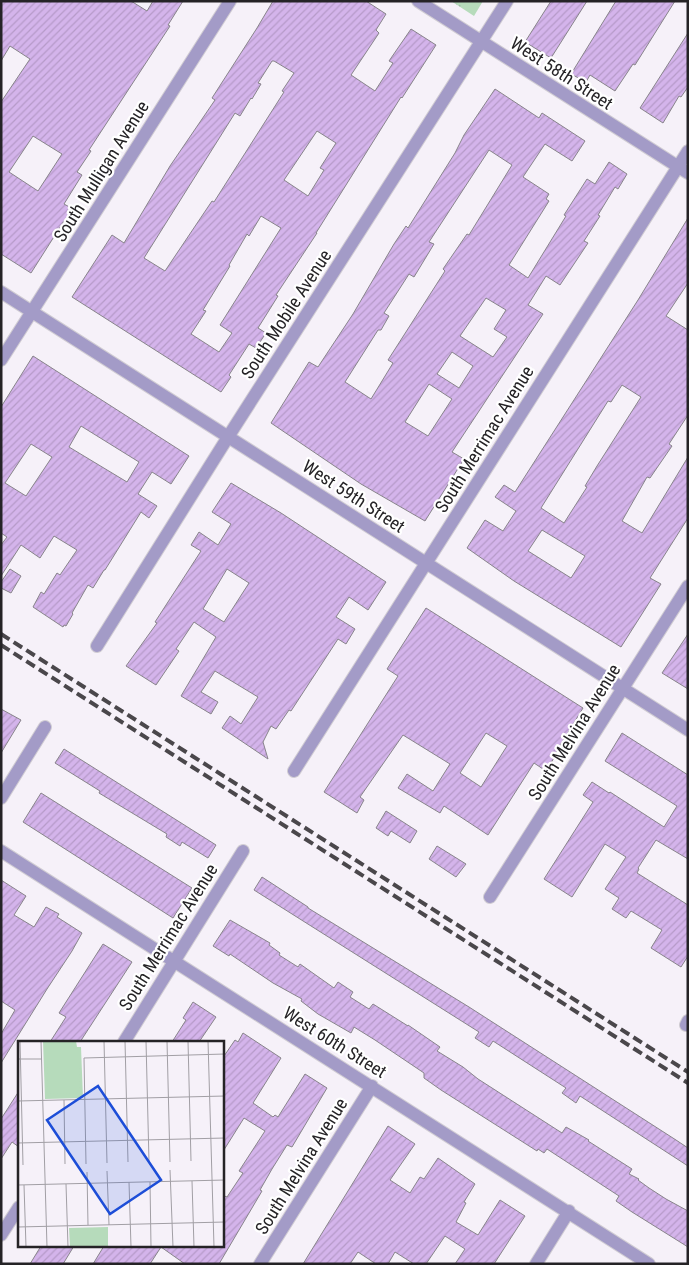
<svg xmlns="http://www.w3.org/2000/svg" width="689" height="1265" viewBox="0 0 689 1265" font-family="'Roboto Condensed',sans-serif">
  <defs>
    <pattern id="park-tufts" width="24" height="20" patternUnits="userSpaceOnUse" patternTransform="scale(1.25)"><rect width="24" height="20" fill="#b6dbbb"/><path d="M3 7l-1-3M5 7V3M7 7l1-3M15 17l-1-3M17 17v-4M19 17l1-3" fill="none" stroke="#9cbca1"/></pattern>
    <pattern id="building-hatch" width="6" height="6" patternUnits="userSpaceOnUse" patternTransform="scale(1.25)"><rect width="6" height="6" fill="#d4b4eb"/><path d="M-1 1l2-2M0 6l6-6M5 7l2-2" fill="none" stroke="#b69ac9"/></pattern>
  </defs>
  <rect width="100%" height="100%" fill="#f6f1f9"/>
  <path fill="url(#park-tufts)" d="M451,1H483L474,16Z"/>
  <path fill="url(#building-hatch)" stroke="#88848b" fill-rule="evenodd" d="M1,1H131L147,11L153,1H183L168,25L170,26L89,150L91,151L77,172L82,175L64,204L73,209L65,222L64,221L31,273L1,254V102L30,59L10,46L1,61ZM33,136L62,154L38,191L9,172Z
    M273,1H366L386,14L376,30L379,33L351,75L375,91L393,63L389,61L411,29L436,45L402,98L401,97L316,233H317L276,295L278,296L258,328L266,333L256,348L249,344L229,375L231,377L221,392L72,297L112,235L124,243L170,166L215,100L212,98L257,28ZM272,61H274L294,73L282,91L284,92L214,202L212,201L165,271L144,258L235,113L240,116L251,98L252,99L261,84L258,83ZM317,131L336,143L320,168L324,170L308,196L284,180ZM261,216L281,228L220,325L232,333L219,352L191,334L206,311L203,310L230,266L229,265L247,234L249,236Z
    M551,1H587L551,58L525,42Z
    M616,1H675L635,65L633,64L615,91L590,75L586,82L571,74Z
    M688,33V87L681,97L679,96L663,123L640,108Z
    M495,89L539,118L542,113L585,141L572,161L545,144L523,177L549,194L546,199L549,201L509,265L528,278L566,216L564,215L587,179L595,184L609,162L627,174L618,189L615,187L598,215L600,216L584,241L588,243L560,285L546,276L528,305L543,314L452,452L464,459L425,521L361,484L271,423L309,362L318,367L353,314L394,244L406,226L408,228L455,153L464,135ZM489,150L512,165L469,235L467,234L443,269L445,271L388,360L393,363L371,399L345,382L378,330H381L389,316L384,313L409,274L414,277L434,244L429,242ZM486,298L506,310L494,329L507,337L493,357L460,336ZM452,352L473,366L459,388L437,374ZM429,384L452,399L428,436L405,422Z
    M688,218V283L666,316L688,330V415L669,444L672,446L650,478L647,477L622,521L642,533L688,457V518L650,578L661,584L621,647L514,581L467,548L485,520L503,531L516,511L495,497L504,485L515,492L638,300ZM622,385L641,397L597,466L585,486L587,487L564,523L541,508L608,401L611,402ZM542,530L585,556L571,578L528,551Z
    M33,356L189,456L171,484L152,472L138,494L157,506L149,518L141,512L105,570H104L93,588L88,585L72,613L73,614L66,626L64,625L63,627L33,607L41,592L44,594L57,573L60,575L77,550L54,536L40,558L21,545L1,576V545L7,537L1,533V407ZM81,426L139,462L127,482L69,447ZM31,444L52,457L26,496L5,483Z
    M231,483L281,513L386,582L368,610L349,597L336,617L355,629L346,644L338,639L291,711L289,710L276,729L271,726L263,742L268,759L222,728L230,716L241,724L258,697L215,671L201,692L218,702L211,714L181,696L216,637L194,622L176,649L179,651L156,685L126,666L157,623L155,622L201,551L191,545L199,532L218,545L231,524L212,512ZM227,569L249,583L224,622L203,609Z
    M10,569L21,576L11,593L1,588V582Z
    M426,608L583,708L553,757L554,758L546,771L534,763L488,835L444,806L440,813L398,788L407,774L433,791L450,764L403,735L360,797L364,800L357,813L324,792L398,676L387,669ZM486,733L507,746L481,787L460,773Z
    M688,634V689L662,673Z
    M1,709L21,720L1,753Z
    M622,733L688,775V859L656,840L638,868L639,869L637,873L688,905V956L681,967L651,948L662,930L631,911L626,918L612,909L619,898L605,889L626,857L605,844L572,897L544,879L593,802L583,795L592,782L609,793L610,792L664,827L677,806L605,761Z
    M64,749L216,845L208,858L182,842L180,846L166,837L167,834L99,793L100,791L55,763Z
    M41,793L192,888L173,918L23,822Z
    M386,811L417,831L410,843L391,831L388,836L376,828Z
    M437,846L466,864L456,877L429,859Z
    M262,877L308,907V908L469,1007L676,1140L688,1148V1166L580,1096L576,1103L562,1093L566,1088L493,1041L489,1047L475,1038L479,1032L254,890Z
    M1,880L26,896L14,915L34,927L46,907L59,914L57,917L82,933L72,951L47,989L1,1063V1034L15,1010L1,1001Z
    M230,920L270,943L269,945L280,953L279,955L298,967L300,964L334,988L338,982L353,992L350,997L369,1009L373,1004L408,1026V1025L440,1047L437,1051L463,1067L478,1079L562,1133L566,1127L589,1140L588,1141L632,1169L629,1174L639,1179L638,1180L649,1188L666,1199L688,1211V1247L632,1212L616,1201L619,1196L547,1149L544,1153L538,1149L537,1151L441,1090L424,1078V1073L375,1040L354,1027L351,1033L318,1014L301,1001L302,999L273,983L230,954L229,956L213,946Z
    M103,944L132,962L80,1042H50L66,1017L59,1013Z
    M193,1002L216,1017L199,1042H172L186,1020L183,1018Z
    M243,1033L281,1058L253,1103L273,1117L275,1115L278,1117L305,1074L327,1088L292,1147L287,1145L272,1169L260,1190L262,1191L219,1264H185L161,1247L150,1264H93L104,1246H222V1195L227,1197L243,1173L239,1171L265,1131L244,1118L222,1153V1059L235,1040L238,1042Z
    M19,1091V1147L12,1142L1,1159V1119Z
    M388,1126L415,1144L390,1180L410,1193L420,1177L424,1179L438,1158L475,1184L464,1202L466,1203L456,1222L478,1235L500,1200L525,1216L494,1264H455L465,1249L445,1236L426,1264H414L395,1252L388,1264H376L358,1252L350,1264H303Z
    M41,1246H74L63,1264H30Z"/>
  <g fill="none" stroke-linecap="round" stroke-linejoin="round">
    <defs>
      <path id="minor" d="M418,1L688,173
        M1,292L688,730
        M1,360L230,1
        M97,646L228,437L507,1
        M294,771L688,151
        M1,798L45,727
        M1,851L649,1264
        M490,897L688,586
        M686,1025L688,1021
        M124,1042L243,851
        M1,1235L19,1207
        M260,1264L372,1086
        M536,1264L569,1211"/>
    </defs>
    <use href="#minor" stroke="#d0ccd3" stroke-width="14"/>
    <use href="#minor" stroke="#a39bc7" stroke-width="12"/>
    <path stroke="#4a474b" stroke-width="4" stroke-dasharray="10 5" stroke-linecap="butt" d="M1,634L688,1072
      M1,645L688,1083"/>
  </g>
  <g text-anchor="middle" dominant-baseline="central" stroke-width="4.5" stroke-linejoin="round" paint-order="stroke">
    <g font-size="18" fill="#252326" stroke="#fff">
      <text transform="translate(562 73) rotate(33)">West 58th Street</text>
      <text transform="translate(101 171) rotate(-58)">South Mulligan Avenue</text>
      <text transform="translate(286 314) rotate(-57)">South Mobile Avenue</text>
      <text transform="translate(484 439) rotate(-58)">South Merrimac Avenue</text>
      <text transform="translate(354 496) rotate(33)">West 59th Street</text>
      <text transform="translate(574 732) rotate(-58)">South Melvina Avenue</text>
      <text transform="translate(168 937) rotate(-58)">South Merrimac Avenue</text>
      <text transform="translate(335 1042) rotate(32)">West 60th Street</text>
      <text transform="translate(301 1166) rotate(-58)">South Melvina Avenue</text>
    </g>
  </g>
  <g transform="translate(18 1041)">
    <rect width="206" height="206" fill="#f6f1f9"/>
    <path d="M25,0H58L59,6H63L65,57L27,58ZM90,186V206H52L51,187Z" fill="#b6dbbb"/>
    <path d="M30,20H62L61,53L29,52Z" fill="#b6dbbb"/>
    <path fill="none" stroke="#a29fa5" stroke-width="1" d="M2,0L5,124M23,0L29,206M86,0L89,122M107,0L110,121M128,0L131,121M149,0L152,121M170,0L173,120M190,0L196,206M0,18H24M46,59L47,123M0,60L207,55M0,102L207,97M68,123L66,17L207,13M152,129L155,206M89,130L91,184M69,131L70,184M174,140L176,206M111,141L113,206M132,141L133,206M48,143L50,206M0,144L207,139M6,144L8,206M0,186L207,181"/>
    <path fill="#1d4ed8" fill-opacity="0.15" stroke="#1d4ed8" stroke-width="2.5" d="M80,45L143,139L92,173L29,79Z"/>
    <rect width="206" height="206" fill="none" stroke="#252326" stroke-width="2.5"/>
  </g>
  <rect width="689" height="1265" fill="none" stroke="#252326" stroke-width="5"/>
</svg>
